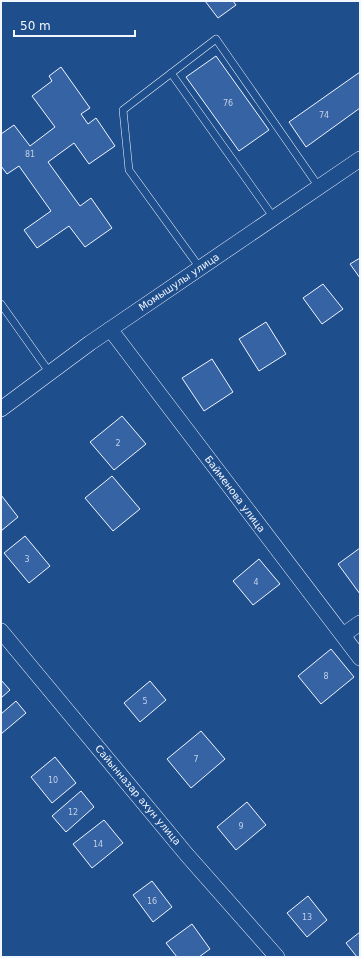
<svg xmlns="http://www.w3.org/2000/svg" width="361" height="958" viewBox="0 0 361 958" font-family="'DejaVu Sans',sans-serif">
  <rect width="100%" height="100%" fill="#1f4e8c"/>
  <path fill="#3563a3" stroke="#f2f6ff" d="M205,1H233L236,5L218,18Z
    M216,56L269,130L239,151L186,77Z
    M61,67L90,108L81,114L88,124L96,118L115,146L89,164L74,143L48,162L80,206L91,198L112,228L85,247L69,226L37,248L24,230L51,211L19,166L7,174L1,166V134L14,125L30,146L55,127L32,96L52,81L49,76Z
    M360,72V108L306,147L289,122Z
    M360,258V278L350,264Z
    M323,284L343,309L322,324L303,298Z
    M266,322L286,354L259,371L239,339Z
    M212,359L233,392L204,411L182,378Z
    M122,416L146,444L114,470L90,442Z
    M112,476L140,509L113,531L85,498Z
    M1,495L18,517L1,531Z
    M25,536L50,566L29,583L4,553Z
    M360,548V594L338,564Z
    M259,559L280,584L253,605L233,581Z
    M331,649L354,677L321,704L298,676Z
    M1,680L10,690L1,698Z
    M150,681L166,700L140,722L124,703Z
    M16,701L26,713L1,734V714Z
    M201,731L225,759L191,788L167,759Z
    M55,757L76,783L52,803L31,777Z
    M81,791L94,807L66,832L52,816Z
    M247,802L266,825L236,850L217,827Z
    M104,820L123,843L92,868L73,844Z
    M152,881L172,907L153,922L133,895Z
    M308,896L327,920L307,937L287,913Z
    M192,924L210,949L199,957H177L166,943Z
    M360,932V957H357L346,943Z"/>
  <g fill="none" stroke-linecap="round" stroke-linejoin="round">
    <defs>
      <path id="lane" d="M171,73L274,218
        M200,268L129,170L123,110L216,39L319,187
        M1,304L50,373"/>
      <path id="street" d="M110,329L360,658
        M1,409L90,343L360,159
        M1,631L187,855L277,957
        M343,635L360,623"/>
    </defs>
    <use href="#lane" stroke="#f2f6ff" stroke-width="8"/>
    <use href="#street" stroke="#f2f6ff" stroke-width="16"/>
    <use href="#lane" stroke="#1f4e8c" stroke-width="7"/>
    <use href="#street" stroke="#1f4e8c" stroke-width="15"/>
  </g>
  <g text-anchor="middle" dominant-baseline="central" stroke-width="3" stroke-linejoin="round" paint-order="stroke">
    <g font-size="8" fill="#c3d1e8">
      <text x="228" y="103">76</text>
      <text x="324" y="115">74</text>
      <text x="30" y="154">81</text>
      <text x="118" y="443">2</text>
      <text x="27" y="559">3</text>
      <text x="256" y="582">4</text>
      <text x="326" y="676">8</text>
      <text x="145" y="701">5</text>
      <text x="196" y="759">7</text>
      <text x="53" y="780">10</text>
      <text x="73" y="812">12</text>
      <text x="241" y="826">9</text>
      <text x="98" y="844">14</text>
      <text x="152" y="901">16</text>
      <text x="307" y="917">13</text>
    </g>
    <g font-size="10" fill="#f2f6ff" stroke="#1f4e8c">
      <text transform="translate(179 282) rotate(-34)">Момышулы улица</text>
      <text transform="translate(235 494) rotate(53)">Байменова улица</text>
      <text transform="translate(138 795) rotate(50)">Сайынназар ахун улица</text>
    </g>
  </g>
  <rect width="361" height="958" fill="none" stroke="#f2f6ff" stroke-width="4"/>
  <path d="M14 30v6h121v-6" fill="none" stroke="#f2f6ff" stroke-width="2"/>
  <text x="20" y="30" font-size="12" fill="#f2f6ff" stroke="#1f4e8c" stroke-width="3" paint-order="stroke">50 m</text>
</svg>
